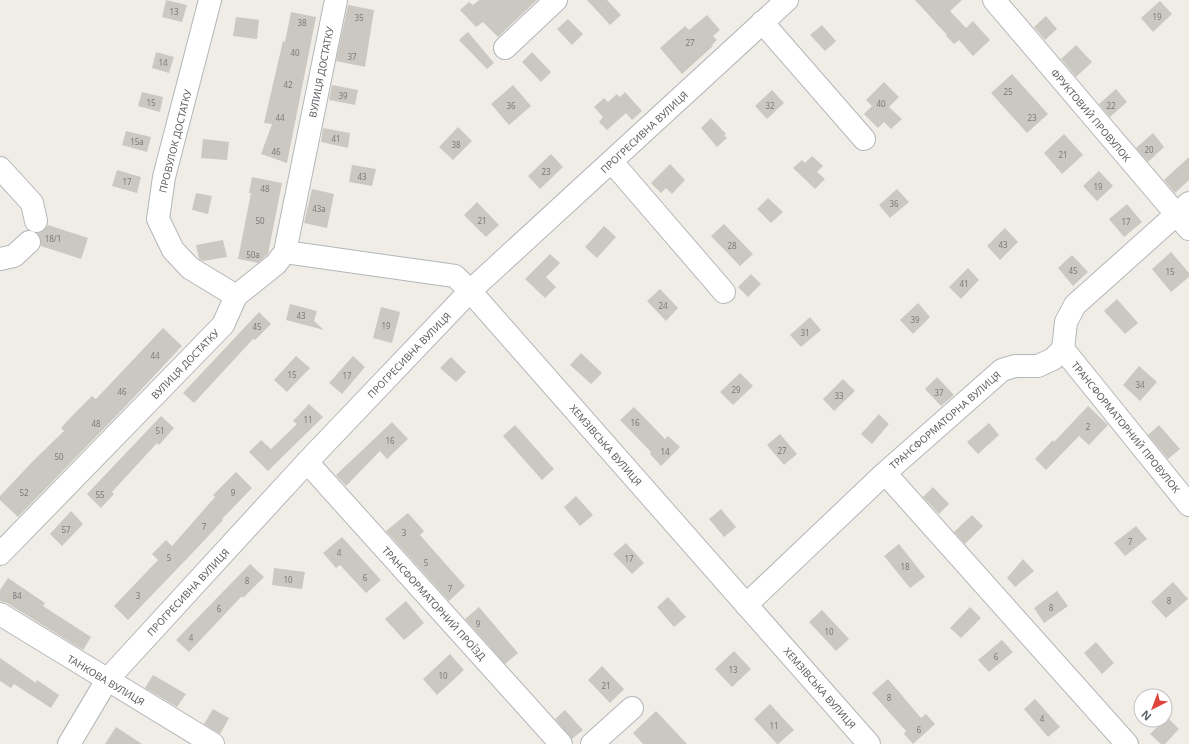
<svg xmlns="http://www.w3.org/2000/svg" width="1189" height="744" viewBox="0 0 1189 744" font-family="'Noto Sans',sans-serif">
  <rect width="100%" height="100%" fill="#efede6"/>
  <path fill="#cbc8c2" d="M166,0L187,5L182,22L162,17Z
    M479,0H537L498,37L483,22L476,27L460,10L469,2L473,5Z
    M587,0H607L621,15L610,25Z
    M915,0H962L950,11L966,28L973,21L990,40L973,56L959,40L954,44L946,36L947,35Z
    M1160,1L1172,14L1153,32L1141,18Z
    M348,5L374,10L365,67L336,61Z
    M291,12L316,17L287,163L261,154L272,124L264,123L283,41L285,42Z
    M707,15L720,30L713,36L717,40L712,45L713,46L682,74L660,48L685,26L689,30Z
    M1046,16L1057,29L1045,40L1034,27Z
    M236,17L259,20L257,39L233,36Z
    M568,19L583,34L572,45L557,29Z
    M822,25L836,41L825,51L810,35Z
    M468,32L494,63L487,69L459,40Z
    M1076,45L1092,62L1076,77L1061,59Z
    M156,52L174,57L169,73L152,68Z
    M532,52L551,72L541,82L522,62Z
    M1012,74L1048,114L1027,133L991,93Z
    M884,82L899,97L889,107L902,119L891,129L884,122L878,128L864,114L872,106L866,100Z
    M332,85L358,90L355,105L329,100Z
    M513,85L531,106L509,125L491,104Z
    M1116,89L1127,102L1110,117L1099,104Z
    M772,90L784,103L767,119L755,106Z
    M142,92L163,97L160,112L138,106Z
    M625,92L642,111L632,120L626,113L607,130L599,122L603,117L594,107L604,98L608,102L617,94L620,97Z
    M711,118L726,134L724,135L727,138L717,147L701,128Z
    M458,127L472,141L453,160L439,147Z
    M323,128L350,133L348,148L321,142Z
    M126,131L151,137L147,152L122,145Z
    M1153,133L1164,147L1148,162L1136,148Z
    M1064,134L1083,155L1062,174L1044,153Z
    M203,139L229,142L227,160L201,158Z
    M551,154L563,167L540,189L528,176Z
    M812,156L823,166L817,172L825,179L815,189L793,168L802,160L805,163Z
    M1189,157V180L1175,193L1164,180Z
    M670,164L685,180L672,194L666,188L661,193L651,183Z
    M352,165L376,169L372,186L349,182Z
    M117,170L141,177L137,193L112,186Z
    M1099,171L1113,186L1097,201L1083,186Z
    M252,177L282,183L268,254L258,263L238,259L251,193H249Z
    M312,189L334,194L327,228L304,223Z
    M897,189L909,202L890,218L879,205Z
    M196,193L212,196L208,214L192,210Z
    M768,198L783,212L771,223L757,209Z
    M477,202L499,225L486,237L464,215Z
    M1127,204L1142,222L1124,237L1109,219Z
    M724,224L753,254L740,266L711,236Z
    M48,225L88,238L81,259L41,246V240L38,233L44,230Z
    M604,226L616,237L597,258L585,247Z
    M1005,228L1018,242L1000,260L987,246Z
    M223,240L227,257L203,261L199,259L196,245Z
    M1171,252L1189,273V277L1171,292L1152,269Z
    M550,254L560,263L546,277L556,287L545,298L525,279Z
    M1072,255L1088,272L1073,286L1058,268Z
    M968,268L979,280L961,299L949,287Z
    M751,274L761,284L748,297L738,287Z
    M660,289L678,308L666,321L647,301Z
    M1117,299L1138,323L1125,334L1104,311Z
    M918,303L930,317L913,334L900,320Z
    M290,304L317,311L314,321L324,330L286,320Z
    M381,307L400,312L392,343L373,338Z
    M259,312L271,324L255,340L253,339L194,403L183,393Z
    M810,317L821,330L801,347L790,335Z
    M163,328L182,346L123,409L18,517L0,500V496L34,460L64,431L61,428L70,418L92,396L96,399Z
    M581,353L602,373L591,384L570,365Z
    M296,356L310,368L287,392L274,380Z
    M353,356L365,367L342,394L329,383Z
    M451,357L466,372L456,382L440,368Z
    M1139,366L1157,382L1140,401L1123,385Z
    M740,373L753,386L733,405L720,392Z
    M937,377L954,395L941,406L925,389Z
    M843,379L855,391L834,411L823,399Z
    M309,404L323,417L268,471L249,452L261,440L271,449L297,424L293,421Z
    M1088,406L1108,425L1089,445L1079,436L1046,470L1035,459L1053,440L1054,442Z
    M634,407L665,439L668,436L680,447L661,466L650,454L651,452L620,420Z
    M879,414L889,424L872,444L861,434Z
    M161,416L174,428L159,445L157,443L112,492L114,494L101,508L87,494Z
    M392,422L408,439L387,459L380,451L346,486L336,475Z
    M989,423L999,435L978,454L967,442Z
    M515,425L554,469L542,480L503,436Z
    M1159,425L1180,449L1168,459L1148,435Z
    M780,434L797,454L784,465L767,445Z
    M236,472L252,488L222,519L223,520L200,545L128,620L114,606L158,560L152,554L166,540L172,546L215,497L213,495Z
    M933,487L949,504L939,514L923,497Z
    M576,496L593,515L580,526L564,507Z
    M721,509L736,527L724,537L709,519Z
    M71,511L83,524L62,546L50,534Z
    M408,513L424,531L420,535L465,586L449,601L386,531Z
    M972,515L983,526L965,544L954,532Z
    M1136,526L1147,539L1125,556L1114,543Z
    M342,537L381,580L366,593L340,565L336,568L323,553Z
    M626,543L644,563L632,574L613,554Z
    M899,544L925,577L910,588L884,556Z
    M1023,559L1034,571L1015,587L1007,578Z
    M250,564L264,577L243,598L242,596L189,652L176,640Z
    M274,568L305,572L302,589L272,585Z
    M8,578L45,603L43,606L91,637L83,650L7,603L0,601V590Z
    M1173,582L1188,599L1166,618L1151,602Z
    M1057,591L1068,606L1044,623L1034,608Z
    M668,597L686,617L674,627L657,607Z
    M406,601L424,623L404,640L385,619Z
    M479,607L518,653L505,664L465,619Z
    M970,607L981,618L961,638L950,628Z
    M822,610L849,639L836,651L809,622Z
    M1002,640L1013,652L989,672L978,660Z
    M1096,642L1114,663L1102,674L1084,653Z
    M734,651L751,669L732,687L715,669Z
    M450,654L464,670L437,695L423,679Z
    M0,658L36,683L37,680L59,695L51,708L14,684L11,688L0,681Z
    M602,666L624,689L610,703L588,680Z
    M153,675L186,694L177,707L145,688Z
    M888,679L921,718L926,714L935,724L913,744L904,734L906,731L872,693Z
    M1035,699L1060,727L1048,737L1024,709Z
    M770,704L794,730L778,744H777L754,719Z
    M213,709L229,718L220,734L204,724Z
    M565,710L583,730L572,739L555,719Z
    M656,711L687,744H643L633,733Z
    M1167,717L1179,729L1165,744H1161L1150,734Z
    M116,727L142,744H105Z"/>
  <g fill="none" stroke-linecap="round" stroke-linejoin="round">
    <defs>
      <path id="minor" d="M210,0L164,177L158,219L173,250L190,268L236,296
        M994,0L1189,229
        M762,22L864,139
        M505,48L556,0
        M612,162L724,292
        M0,168L32,203L36,221
        M285,252L455,276L470,291L869,744
        M0,259L14,256L29,242
        M1063,349L1189,505
        M307,462L561,744
        M885,473L1127,744
        M0,554L223,325L236,296L276,264L285,252L336,0
        M746,605L885,473L1002,370L1015,366H1038L1053,359L1063,349L1066,322L1075,305L1189,203
        M0,614L213,744
        M69,744L107,680L307,462L470,291L787,0
        M592,744L632,708"/>
    </defs>
    <use href="#minor" stroke="#b3b6ba" stroke-width="24"/>
    <use href="#minor" stroke="#fff" stroke-width="22"/>
  </g>
  <g text-anchor="middle" dominant-baseline="central" stroke-width="3" stroke-linejoin="round" paint-order="stroke">
    <g font-size="8" fill="#797b7c">
      <text x="174" y="11">13</text>
      <text x="1157" y="16">19</text>
      <text x="359" y="17">35</text>
      <text x="302" y="22">38</text>
      <text x="690" y="42">27</text>
      <text x="295" y="52">40</text>
      <text x="352" y="56">37</text>
      <text x="163" y="62">14</text>
      <text x="288" y="84">42</text>
      <text x="1008" y="91">25</text>
      <text x="343" y="95">39</text>
      <text x="151" y="102">15</text>
      <text x="881" y="103">40</text>
      <text x="511" y="105">36</text>
      <text x="770" y="105">32</text>
      <text x="1111" y="105">22</text>
      <text x="280" y="117">44</text>
      <text x="1032" y="117">23</text>
      <text x="336" y="138">41</text>
      <text x="137" y="141">15а</text>
      <text x="456" y="144">38</text>
      <text x="1149" y="149">20</text>
      <text x="276" y="151">46</text>
      <text x="1063" y="154">21</text>
      <text x="546" y="171">23</text>
      <text x="362" y="176">43</text>
      <text x="127" y="181">17</text>
      <text x="1098" y="186">19</text>
      <text x="265" y="188">48</text>
      <text x="894" y="203">36</text>
      <text x="319" y="208">43а</text>
      <text x="260" y="220">50</text>
      <text x="482" y="220">21</text>
      <text x="1126" y="221">17</text>
      <text x="53" y="238">18/1</text>
      <text x="1003" y="244">43</text>
      <text x="732" y="245">28</text>
      <text x="253" y="254">50а</text>
      <text x="1073" y="270">45</text>
      <text x="1170" y="271">15</text>
      <text x="964" y="283">41</text>
      <text x="663" y="305">24</text>
      <text x="301" y="315">43</text>
      <text x="915" y="319">39</text>
      <text x="386" y="325">19</text>
      <text x="257" y="326">45</text>
      <text x="805" y="332">31</text>
      <text x="155" y="355">44</text>
      <text x="292" y="374">15</text>
      <text x="347" y="375">17</text>
      <text x="1140" y="384">34</text>
      <text x="736" y="389">29</text>
      <text x="122" y="391">46</text>
      <text x="939" y="392">37</text>
      <text x="839" y="395">33</text>
      <text x="308" y="419">11</text>
      <text x="635" y="422">16</text>
      <text x="96" y="423">48</text>
      <text x="1088" y="426">2</text>
      <text x="160" y="430">51</text>
      <text x="390" y="440">16</text>
      <text x="782" y="450">27</text>
      <text x="665" y="451">14</text>
      <text x="59" y="456">50</text>
      <text x="24" y="492">52</text>
      <text x="233" y="492">9</text>
      <text x="100" y="494">55</text>
      <text x="204" y="526">7</text>
      <text x="66" y="529">57</text>
      <text x="404" y="532">3</text>
      <text x="1130" y="541">7</text>
      <text x="339" y="552">4</text>
      <text x="169" y="557">5</text>
      <text x="629" y="558">17</text>
      <text x="426" y="562">5</text>
      <text x="905" y="566">18</text>
      <text x="365" y="577">6</text>
      <text x="288" y="579">10</text>
      <text x="247" y="580">8</text>
      <text x="450" y="588">7</text>
      <text x="17" y="595">84</text>
      <text x="138" y="595">3</text>
      <text x="1169" y="600">8</text>
      <text x="1051" y="607">8</text>
      <text x="219" y="608">6</text>
      <text x="478" y="623">9</text>
      <text x="829" y="631">10</text>
      <text x="191" y="637">4</text>
      <text x="996" y="656">6</text>
      <text x="733" y="669">13</text>
      <text x="443" y="675">10</text>
      <text x="606" y="685">21</text>
      <text x="889" y="697">8</text>
      <text x="1042" y="718">4</text>
      <text x="774" y="725">11</text>
      <text x="919" y="729">6</text>
    </g>
    <g font-size="10" fill="#5e6165" stroke="#fff">
      <text transform="translate(321 72) rotate(-79)">ВУЛИЦЯ ДОСТАТКУ</text>
      <text transform="translate(1091 115) rotate(50)">ФРУКТОВИЙ ПРОВУЛОК</text>
      <text transform="translate(644 132) rotate(-43)">ПРОГРЕСИВНА ВУЛИЦЯ</text>
      <text transform="translate(175 141) rotate(-76)">ПРОВУЛОК ДОСТАТКУ</text>
      <text transform="translate(409 355) rotate(-46)">ПРОГРЕСИВНА ВУЛИЦЯ</text>
      <text transform="translate(185 364) rotate(-46)">ВУЛИЦЯ ДОСТАТКУ</text>
      <text transform="translate(945 420) rotate(-41)">ТРАНСФОРМАТОРНА ВУЛИЦЯ</text>
      <text transform="translate(1126 427) rotate(51)">ТРАНСФОРМАТОРНИЙ ПРОВУЛОК</text>
      <text transform="translate(606 445) rotate(49)">ХЕМЗІВСЬКА ВУЛИЦЯ</text>
      <text transform="translate(188 592) rotate(-47)">ПРОГРЕСИВНА ВУЛИЦЯ</text>
      <text transform="translate(434 603) rotate(48)">ТРАНСФОРМАТОРНИЙ ПРОЇЗД</text>
      <text transform="translate(106 680) rotate(31)">ТАНКОВА ВУЛИЦЯ</text>
      <text transform="translate(820 688) rotate(49)">ХЕМЗІВСЬКА ВУЛИЦЯ</text>
    </g>
  </g>
  <g transform="translate(1153 708) rotate(222)"><circle r="19" fill="#ffffff" stroke="#bfc0c1"/>
  <path d="M0-3L7 15L0 10L-7 15Z" fill="#de463d"/>
  <text y="-6" font-size="11" font-weight="bold" text-anchor="middle" fill="#5e6165">N</text>
  </g>
</svg>
